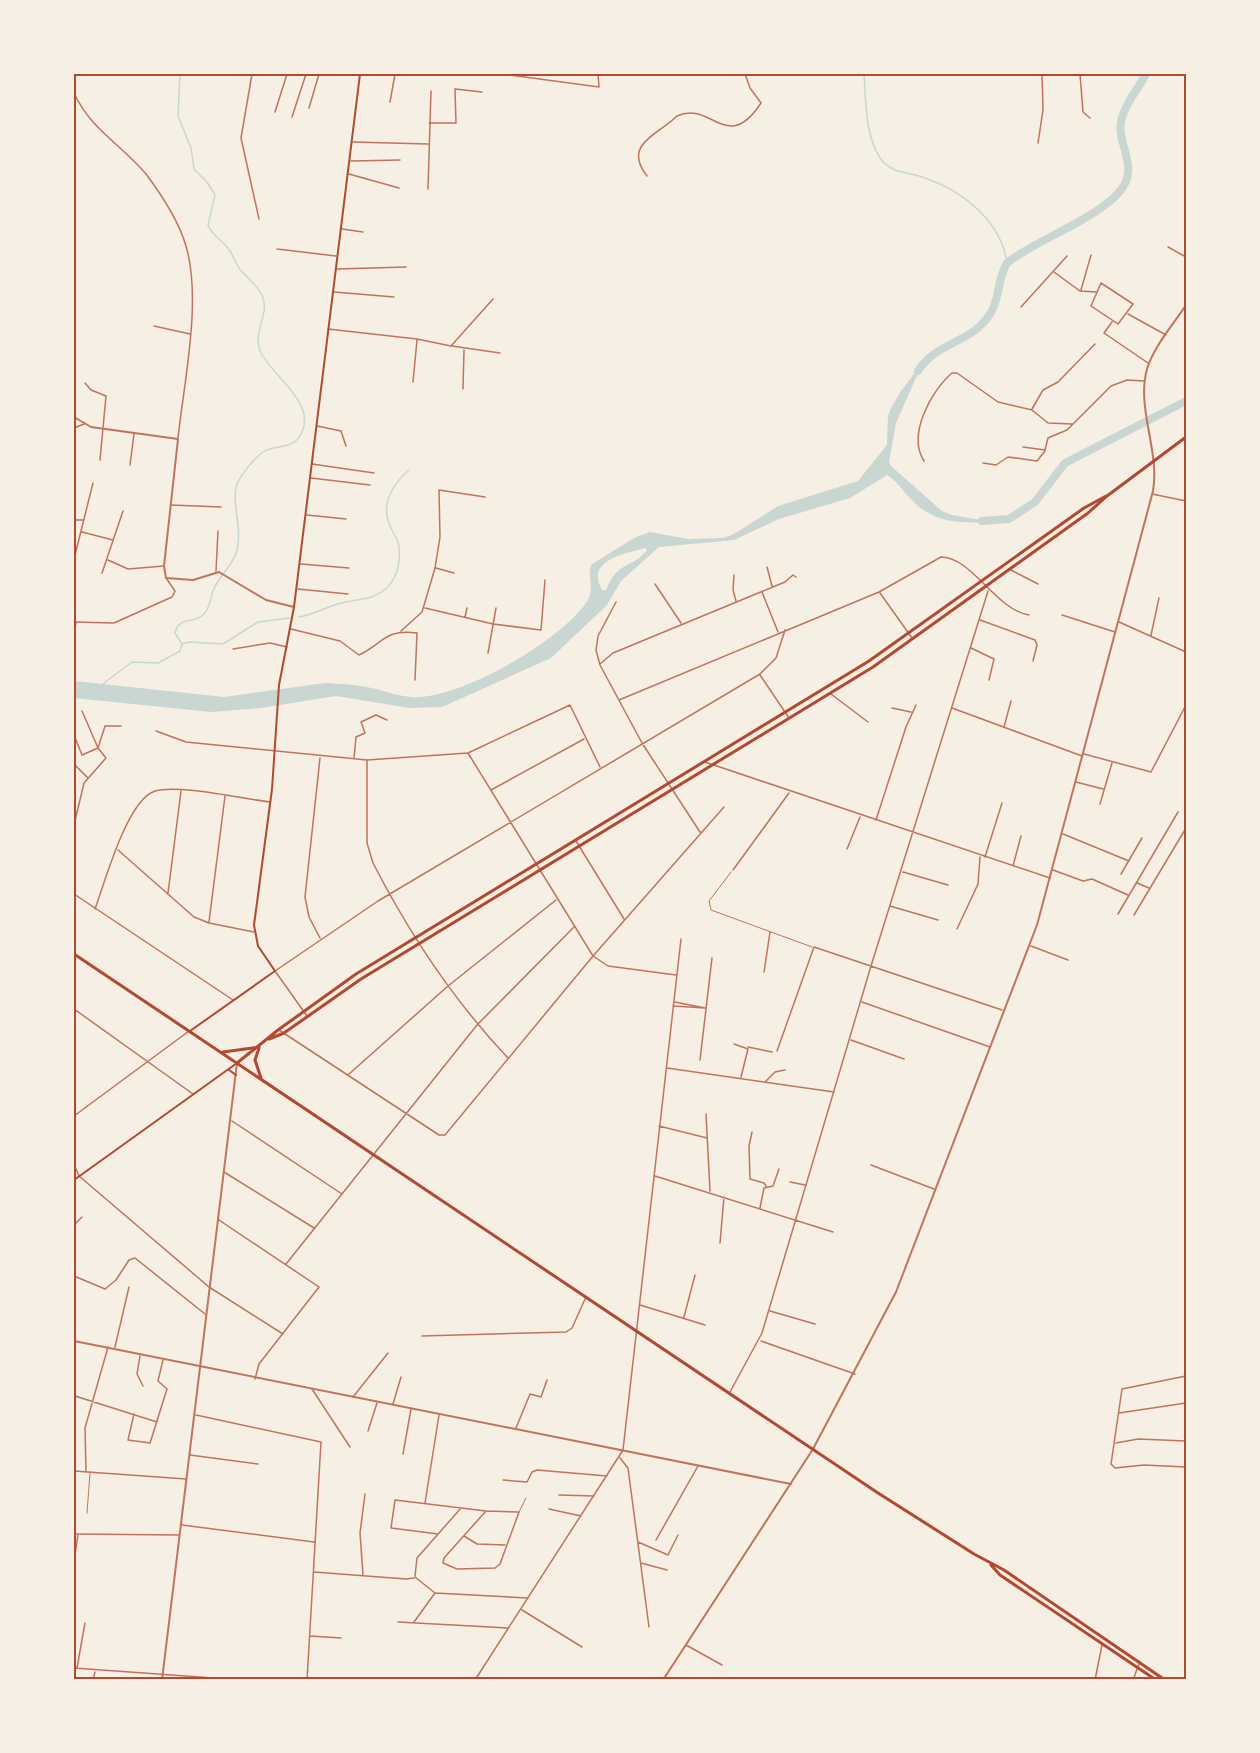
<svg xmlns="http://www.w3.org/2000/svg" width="1260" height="1753" viewBox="0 0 1260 1753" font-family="'DejaVu Sans',sans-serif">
  <rect width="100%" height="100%" fill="#f6efe4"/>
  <path fill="#c9d6d2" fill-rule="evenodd" d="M923,362L896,423L889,462L891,466L942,511L952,515L992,522C960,523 932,524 910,498C902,490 897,481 887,475L850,498L779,519L734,540L659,547L621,581L607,605L551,658L442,707L410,708L336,696L261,708L211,712L74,698V681L224,697L325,683C338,684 352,684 366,687C381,689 395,696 411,697C458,701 563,640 588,600C595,588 586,575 592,564L634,538L650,532L688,539L723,538L734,534L778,506L858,481L887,445L888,416L891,408L901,391ZM645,548L647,550C632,569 618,560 606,590H602C585,560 624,554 645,548Z"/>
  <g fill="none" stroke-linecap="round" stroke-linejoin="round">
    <path stroke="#c9d6d2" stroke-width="1.5" d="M864,74C866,101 865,135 880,158C891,174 910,172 925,178C963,191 1001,221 1007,263
      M299,617C314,615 327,606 342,603C353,600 364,600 374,596C394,588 401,569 399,547C399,540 393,533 390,526C380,504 393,484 409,470
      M182,644L189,642L223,644L258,622L290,618
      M100,686L132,662L158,663L180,651L182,644L175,633C179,616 193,624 203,615C210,609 210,599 213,591C218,578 229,569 235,556C245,531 230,503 237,484C241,475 254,458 263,452C276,443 296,452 303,429C313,401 272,375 261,353C251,333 271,314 262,295C257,284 246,278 239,268C235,262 233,254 228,248C221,239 213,237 208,225L215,195L207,182L194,169L191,148L178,116L180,74"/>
    <path stroke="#c9d6d2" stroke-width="8" d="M918,371C935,343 970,343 988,317C1000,301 997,279 1007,263C1034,240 1114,213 1126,181C1134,162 1117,139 1121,122C1124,105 1138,89 1146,74
      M982,521L1009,519L1035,502L1065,463L1186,401"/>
    <path stroke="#c5725c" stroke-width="1" d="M731,872L709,901L711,910L812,947
      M519,1512L526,1498
      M87,1513L90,1473"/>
    <path stroke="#c5725c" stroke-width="1.5" d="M252,74L241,138L259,219
      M502,74L599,87L598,74
      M1080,74L1083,112L1090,118
      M74,93C91,130 121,144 146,174C161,194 179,222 186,246C202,300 184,382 178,438
      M390,102L395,74
      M309,108L319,74
      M275,112L287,74
      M292,117L306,74
      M429,123H456L455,89L482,92
      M353,142L428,144
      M1038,143L1043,110L1042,74
      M351,161L400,160
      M349,174L399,188
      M647,176C622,144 658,135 677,116C711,100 727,155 761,103L750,88L745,74
      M428,189L431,91
      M342,229L363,232
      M1168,247L1186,257
      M277,249L336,256
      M337,269L406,267
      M1054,272L1080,291L1097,292
      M1101,283L1133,304L1118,324L1091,306Z
      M1081,290L1091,255
      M334,292L394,297
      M1021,307L1067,256
      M1128,314L1166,335
      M1112,322L1104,333L1148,363
      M154,326L190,334
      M328,329L417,339L451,346L493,299
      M452,346L500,353
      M413,382L417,340
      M85,383L91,390L106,396L100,460
      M463,389L464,350
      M1032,409L1043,390L1058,382L1095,344
      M317,426L341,431L346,446
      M74,428L84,424
      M1023,447L1045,450L1048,438L1067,430L1111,386L1127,380L1144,381
      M924,461C907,435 931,391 952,373H957L998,402L1032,410L1048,423L1072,424
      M983,463L996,465L1008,457L1037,461L1045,451
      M312,464L374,473
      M130,465L134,434
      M311,478L370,485
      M1152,494L1186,501
      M171,505L221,507
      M307,515L346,519
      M74,520H83
      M82,532L113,540
      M74,559L93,483
      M108,560L128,569L164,566
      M301,564L349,568
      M767,567L772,586
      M436,568L454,573
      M1009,569L1038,584
      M216,571L218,531
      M102,573L123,511
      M734,575L733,590L736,601
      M655,584L681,623
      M298,589L348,594
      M762,592L778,632
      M880,593L912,638
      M616,602L598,636L596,650L600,665L642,743L700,832
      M425,608L493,624L541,630L545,580
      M1062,615L1115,632
      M465,617L467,608
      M980,620L1035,640L1037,645L1033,661
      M74,622L114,623L172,597L175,591L166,578
      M1119,622L1186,652
      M291,629L340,641L359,655C384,643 384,629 417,633L415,680
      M74,630L76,623
      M401,631L422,612L435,568L440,537L439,490L485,497
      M1151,635L1159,598
      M971,648L994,659L989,680
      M233,649L270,643L287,647
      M488,653L496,608
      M600,664L613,653L785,582L793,575L796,577
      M760,675L789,718
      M831,694L868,722
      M619,700L879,592L941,557C972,557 996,610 1029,615
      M892,708L911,712
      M952,708L1082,756
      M1004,727L1011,701
      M156,731L186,742L367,760L468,753L570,705L600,767
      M74,735L82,755L98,748L105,726H121
      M468,753L593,956L608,966L676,975
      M1084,754L1151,772L1186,705
      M320,758L305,897L309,917L320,938
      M354,758L356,737L365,733L361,722L376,715L387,720
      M367,761V843L373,863C409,933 454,1001 508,1058
      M705,762L1050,878
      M74,764L88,778
      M1076,782L1103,789
      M491,790L584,739
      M1100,804L1112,763
      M876,820L906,727L916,705
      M74,825L84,783L106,758L98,748L82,711
      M1063,834L1129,861
      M576,841L624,919
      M847,849L860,817
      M118,850L194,917L209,923L254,932
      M985,857L1002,803
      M1013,866L1021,836
      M733,870L789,793
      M1053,870L1083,881L1092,879L1128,895
      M903,872L948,885
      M1121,874L1142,838
      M1137,883L1149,888
      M168,893L181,791
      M74,894L233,1000
      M890,906L938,920
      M95,909C105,882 127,800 155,791C178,784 244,799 270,802
      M1118,914L1178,812
      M1134,915L1186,828
      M209,922L225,796
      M957,929L978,884L980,857
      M1031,946L1068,960
      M764,972L770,932
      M862,1002L990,1047
      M673,1006L705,1008L675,1002
      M74,1009L193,1094
      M307,1016L275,971L378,901L760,674L776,658L785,630
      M279,1030L439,1135H445L593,956L724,807
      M851,1040L904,1059
      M734,1044L748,1049L741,1077
      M748,1047L772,1052
      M777,1051L814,947L1002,1010
      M700,1060L712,958
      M667,1068L834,1092
      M349,1074L448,986L556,900
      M766,1081L775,1072L785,1070
      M706,1114L710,1191
      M74,1116L189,1031
      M232,1121L342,1194
      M659,1126L707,1138
      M752,1132L749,1146L750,1179L764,1183L766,1186
      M74,1164L79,1176L209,1287L283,1334
      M871,1165L934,1189
      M224,1172L314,1228
      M655,1176L833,1232
      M790,1182L805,1185
      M760,1208L764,1188L773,1186L779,1169
      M219,1220L319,1287L259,1364L255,1379
      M74,1225L82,1217
      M720,1243L724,1197
      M286,1264L477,1025L574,927
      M74,1276L105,1289L116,1280L129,1260L135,1258L205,1314
      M640,1305L705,1325
      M770,1311L815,1324
      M684,1317L695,1275
      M422,1336L566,1332L572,1328L586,1297
      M761,1341L855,1374
      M115,1347L129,1287
      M140,1356L137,1374L143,1386
      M1186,1376L1122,1389L1111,1464L1115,1468L1144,1465L1186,1467
      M312,1389L350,1447
      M730,1392L762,1333L871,966L988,591
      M75,1396L157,1422
      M353,1397L388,1353
      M393,1404L401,1377
      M1119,1413L1186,1403
      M134,1414L128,1440L150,1443L167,1389L158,1381L163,1360
      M196,1415L321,1442L307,1680
      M516,1428L530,1394L541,1397L547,1380
      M368,1431L377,1403
      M1116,1443L1138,1439L1186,1441
      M403,1454L411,1409
      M190,1455L258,1464
      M620,1458L628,1468L649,1627
      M74,1471L186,1479
      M86,1471L85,1428L108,1347
      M503,1480L527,1482L532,1472L537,1470L607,1476
      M559,1495L594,1496
      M425,1503L439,1415
      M549,1509L581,1516
      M182,1525L314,1542
      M74,1534L179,1535
      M438,1534L391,1528L395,1500L486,1511L519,1512L500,1564L495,1568L457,1569L443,1563L444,1558L486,1511
      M464,1536L477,1544L505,1545
      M656,1540L698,1466
      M638,1542L668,1555L678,1535
      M74,1560L78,1535
      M641,1563L667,1570
      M314,1572L406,1579L414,1578
      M363,1575L360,1533L365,1494
      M415,1576L417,1558L461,1508
      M415,1577L435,1593L528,1598
      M522,1610L582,1647
      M398,1622L508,1628
      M414,1622L435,1593
      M310,1636L341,1638
      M686,1645L722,1665
      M74,1668L241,1680
      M77,1668L85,1623
      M970,1679L973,1680
      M93,1680L95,1672
      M475,1680L623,1450L681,939
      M1095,1680L1102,1645
      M1133,1680L1139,1664"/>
    <path stroke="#c5725c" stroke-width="2" d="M74,417L91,427L178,439L164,566L166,578L193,580L219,572L266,600L294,607
      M74,1341L791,1484
      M162,1680L237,1063
      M663,1680L813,1449L896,1292L1037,925L1153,491C1160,451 1136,408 1147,369C1154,346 1173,325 1186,305"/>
    <path stroke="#b5482f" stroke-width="2" d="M190,1031L275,971L258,946L254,925L272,789L279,685L294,607L360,74
      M229,1070L236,1075
      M74,1180L237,1063"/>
    <path stroke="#b5482f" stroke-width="3" d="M269,1039L284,1033L361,979L873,667L1088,513L1107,496L1186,437
      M237,1063L278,1030L356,974L869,661L1084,508L1106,496"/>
    <path stroke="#b5482f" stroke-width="3" d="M74,954L878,1493L974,1554L1004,1570L1165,1680
      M259,1048L255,1060L261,1078
      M223,1052L259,1047
      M991,1565L1000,1575L1156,1680"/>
  </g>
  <rect width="1260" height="1753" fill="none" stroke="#f6efe4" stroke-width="150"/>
  <rect x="75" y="75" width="1110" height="1603" fill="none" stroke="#b5482f" stroke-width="2"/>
</svg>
